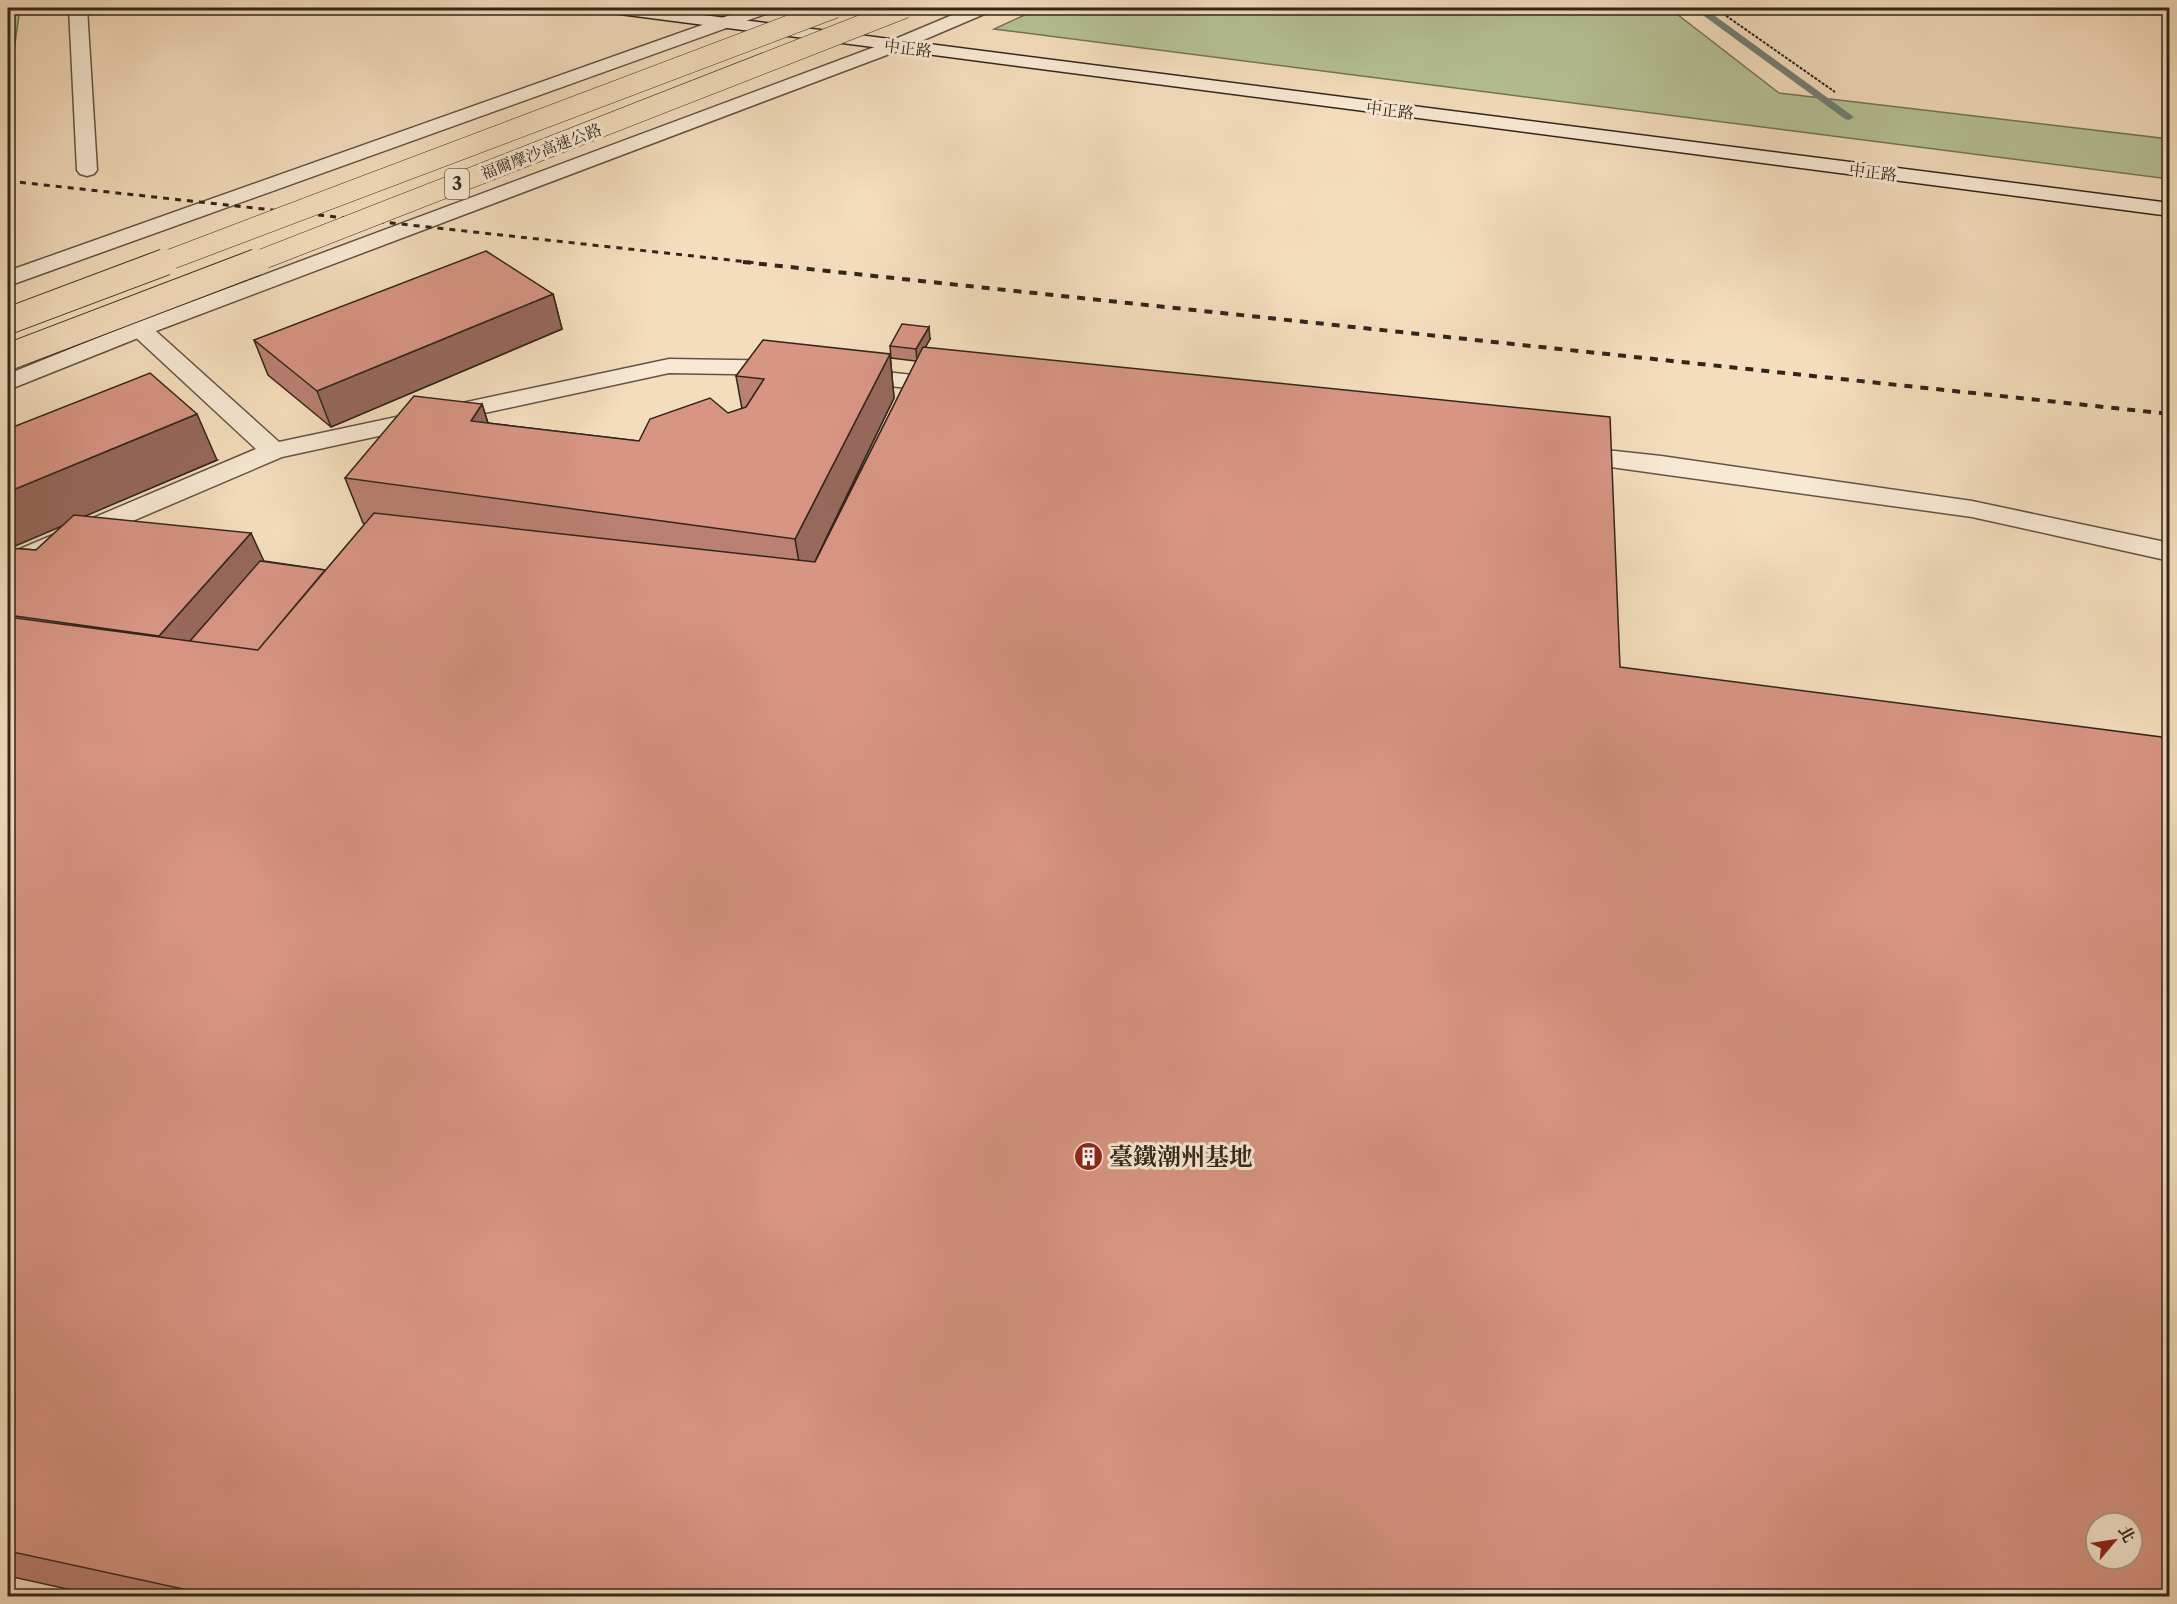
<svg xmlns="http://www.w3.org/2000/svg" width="2177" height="1604" viewBox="0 0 2177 1604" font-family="'Libre Caslon Text','Noto Serif TC',serif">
  <rect width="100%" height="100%" fill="#f4ddbd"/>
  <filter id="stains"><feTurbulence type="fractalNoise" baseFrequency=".00333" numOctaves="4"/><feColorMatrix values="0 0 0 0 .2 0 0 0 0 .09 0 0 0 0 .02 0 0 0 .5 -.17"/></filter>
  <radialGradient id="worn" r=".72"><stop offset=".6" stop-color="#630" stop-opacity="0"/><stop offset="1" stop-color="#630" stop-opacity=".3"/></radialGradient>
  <path fill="#b5c296" stroke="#747458" stroke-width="1.5" d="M8,8H20L8,92Z
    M1040,8H1669L1779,93L2169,139V179L994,29Z"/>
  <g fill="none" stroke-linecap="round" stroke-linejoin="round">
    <path fill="#728075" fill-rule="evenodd" d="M1693,8H1704L1854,117L1849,120L1845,119Z"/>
    <defs>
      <path id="service" d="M69,8H87L97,170L94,174L87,176L80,174L77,170Z
        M140,322L148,324L279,442L669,359L787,361L796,363L799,368L796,373L787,375L669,373L282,457L18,570L8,573V554L256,449L132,334L128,329L132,324Z
        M847,368L951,379L960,381L963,386L960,391L951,393L838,380L835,375L838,370Z
        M1569,446L1661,456L1972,501L2170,543V561L1972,517L1560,460L1556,454L1560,448Z"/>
      <path id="tertiary" d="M750,8H774L771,12L8,286V271Z
        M969,8H992L989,12L900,50L148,334L8,390V374L132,324L888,42Z"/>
      <path id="secondary" d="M603,8H648L2170,203V216L612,13L606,12Z"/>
    </defs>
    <use href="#service" stroke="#625444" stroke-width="3"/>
    <use href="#tertiary" stroke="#625444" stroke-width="3"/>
    <use href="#secondary" stroke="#32261b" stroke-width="3"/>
    <path stroke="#32261b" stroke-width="2" stroke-dasharray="3 1.5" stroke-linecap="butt" d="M1715,8L1835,92"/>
    <use href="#service" fill="#f8e9d4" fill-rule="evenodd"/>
    <use href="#tertiary" fill="#f8e9d4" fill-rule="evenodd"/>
    <use href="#secondary" fill="#f8e9d4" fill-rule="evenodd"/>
    <path stroke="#32261b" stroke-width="3" stroke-dasharray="6 6" stroke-linecap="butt" d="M8,181L757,263"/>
    <path stroke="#32261b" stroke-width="4" stroke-dasharray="8 8" stroke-linecap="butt" d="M743,262L2170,414"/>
    <defs>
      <path id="motorway-bridge-far1" d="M161,263L835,8
        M253,263L905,8"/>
      <path id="motorway-bridge" d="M8,321L165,262
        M8,357L257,262"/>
    </defs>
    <use href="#motorway-bridge-far1" stroke="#32261b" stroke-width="21" stroke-linecap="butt"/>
    <use href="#motorway-bridge" stroke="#32261b" stroke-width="28" stroke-linecap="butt"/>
    <use href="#motorway-bridge-far1" stroke="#f4ddbd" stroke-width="20"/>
    <use href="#motorway-bridge" stroke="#f4ddbd" stroke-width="26"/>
  </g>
  <path fill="#ba8072" stroke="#32261b" stroke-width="1.5" fill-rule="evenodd" d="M553,294L562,329L331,427L268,375L254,340Z
    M930,339L925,347L1620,667L2169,1596H99L8,1576V429L217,460L84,516L264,561L325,570V571L365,524L363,523L345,478L482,404L488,423L639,441L742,409L736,376L890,354L894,398L815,562L916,361L891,358L890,346ZM63,525L36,550L9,548Z"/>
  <path fill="#97685c" stroke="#32261b" stroke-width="1.5" d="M553,294L562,329L331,427L317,391Z
    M929,327L930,339L917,362L916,349Z
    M890,354L894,398L803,586L795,539Z
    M482,404L496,449L471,421Z
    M197,414L217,460L8,549V492Z
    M251,533L268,570L179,673L159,636Z"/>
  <path fill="#d89584" stroke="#32261b" stroke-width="1.5" fill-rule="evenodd" d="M486,251L553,294L317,391L254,340Z
    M902,324L929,327L916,349L890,346Z
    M763,340L890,354L795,539L345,478L414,396L482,404L471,421L639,441L650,419L710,398L728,413L746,407L764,379L736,376Z
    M923,347L1610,417L1620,667L2169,738V1596H215L8,1551V617L258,650L374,513L815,562ZM2096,1523H2132V1559H2096Z
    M150,373L197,414L8,492V429Z
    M74,515L251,533L159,636L8,615V548L36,550Z
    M260,561L325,570L258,650L190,641Z"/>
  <defs>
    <symbol id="building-disc" viewBox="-11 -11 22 22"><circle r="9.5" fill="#8f2418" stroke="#f8e9d4"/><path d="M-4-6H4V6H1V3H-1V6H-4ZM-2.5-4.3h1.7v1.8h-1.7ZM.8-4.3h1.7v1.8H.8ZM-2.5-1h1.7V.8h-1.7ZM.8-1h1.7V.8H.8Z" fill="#fff"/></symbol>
  </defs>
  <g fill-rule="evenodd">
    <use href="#building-disc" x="1072" y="1140" width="33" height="33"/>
  </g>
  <g text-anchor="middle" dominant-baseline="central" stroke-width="6" stroke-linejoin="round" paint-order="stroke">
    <g font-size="16" fill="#32261b" stroke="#f8e9d4">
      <text transform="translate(908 48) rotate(7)">中正路</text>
      <text transform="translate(1390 110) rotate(7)">中正路</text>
      <text transform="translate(541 151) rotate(-21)">福爾摩沙高速公路</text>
      <text transform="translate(1873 172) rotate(7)">中正路</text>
    </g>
    <rect fill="#f8e9d4" stroke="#6d6052" stroke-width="1.5" x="445" y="169" width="24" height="30" rx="4.5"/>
    <g font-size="18" font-weight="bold" fill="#32261b">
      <text x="457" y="184">3</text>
    </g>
    <g font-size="24" font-weight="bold" fill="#32261b" stroke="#f8e9d4" text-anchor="start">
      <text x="1109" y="1156">臺鐵潮州基地</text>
    </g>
  </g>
  <rect width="2177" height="1604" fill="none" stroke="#f4ddbd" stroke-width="30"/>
  <rect x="9" y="9" width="2159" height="1586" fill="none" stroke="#32261b" stroke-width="3"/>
  <rect x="15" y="15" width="2147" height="1574" fill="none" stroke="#32261b" stroke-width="1.5"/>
  <g transform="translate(2114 1541) rotate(61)"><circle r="28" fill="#f8e9d4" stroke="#a99b8a" stroke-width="1.5"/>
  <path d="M0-4.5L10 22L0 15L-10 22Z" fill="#8f2418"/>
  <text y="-9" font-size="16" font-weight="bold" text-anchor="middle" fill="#32261b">北</text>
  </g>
  <rect width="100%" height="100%" filter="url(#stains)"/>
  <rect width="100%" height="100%" fill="url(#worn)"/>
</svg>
